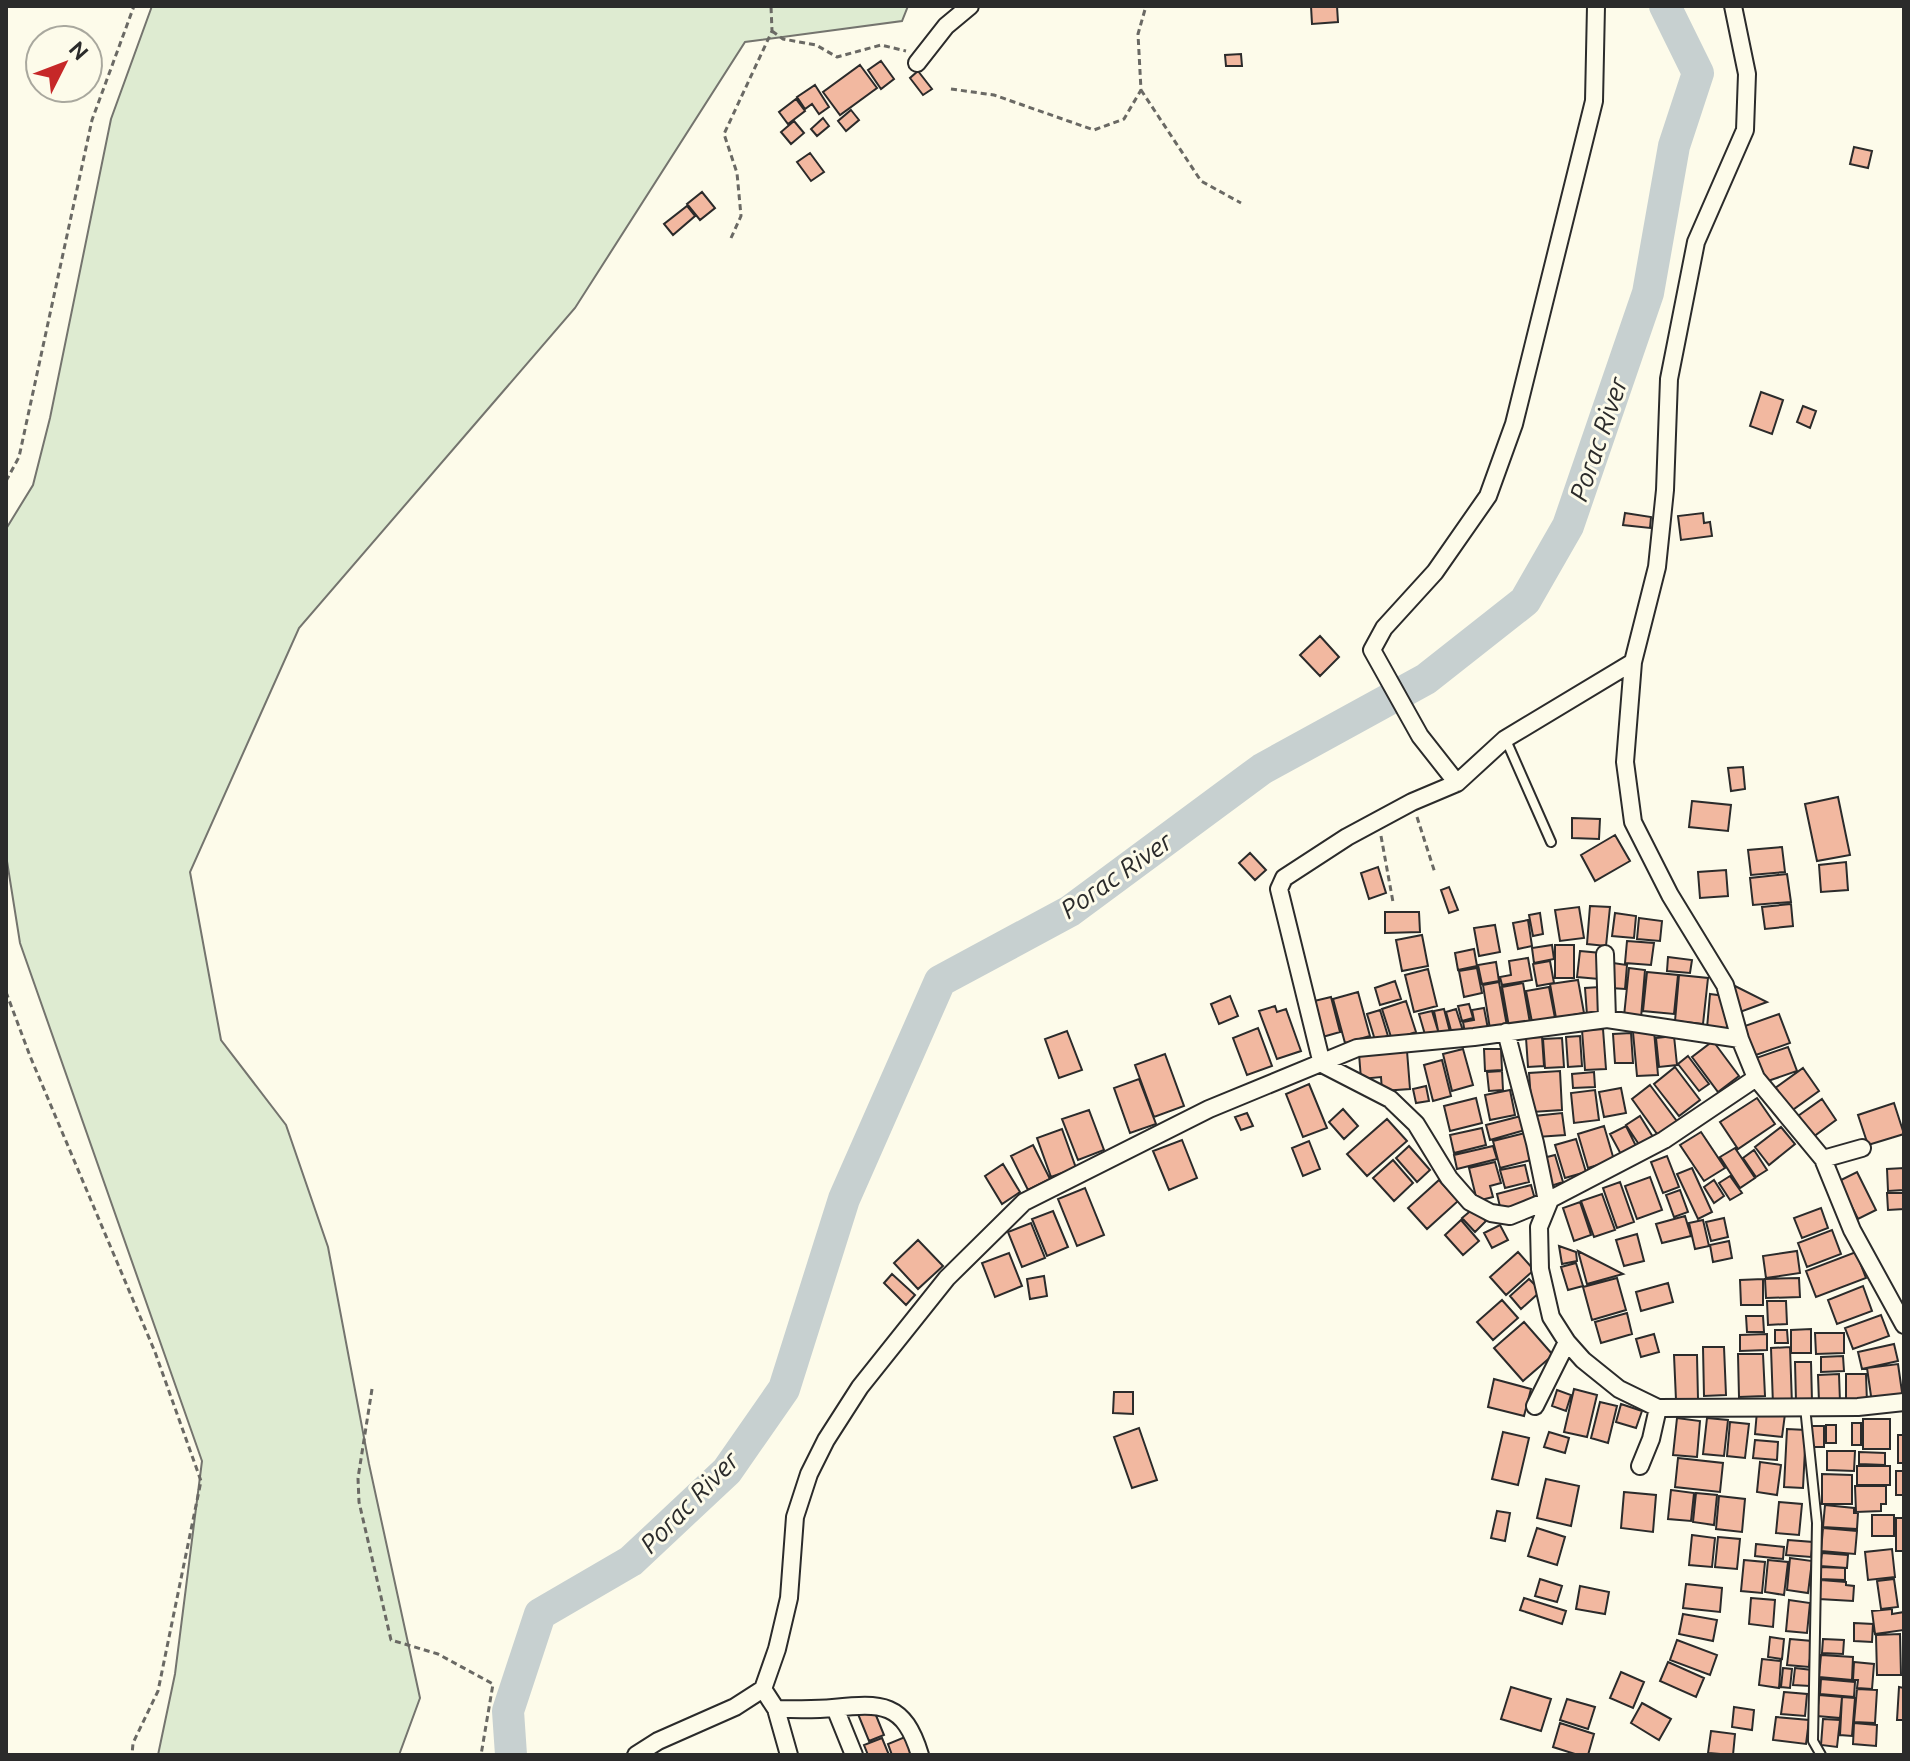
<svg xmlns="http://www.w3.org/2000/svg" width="1910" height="1761" viewBox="0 0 1910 1761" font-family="Ubuntu,sans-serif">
  <rect width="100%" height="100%" fill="#fdfbea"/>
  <path fill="#deebd1" stroke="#74746e" stroke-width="2" d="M152,6H908L902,21L745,42L575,308L299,628L190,872L221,1040L286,1125L328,1247L369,1464L420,1698L399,1755H158L175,1674L202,1461L20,943L6,855V529L33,485L50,418L111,119Z"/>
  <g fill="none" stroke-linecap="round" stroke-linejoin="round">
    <path stroke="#c7d0d0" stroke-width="32" d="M511,1755L508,1711L540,1614L631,1561L727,1471L784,1389L844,1199L940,981L1070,911L1262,769L1426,679L1525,601L1568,526L1648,293L1674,146L1698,73L1665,6"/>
  </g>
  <path fill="#f2b8a0" stroke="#2b2b2b" stroke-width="2" d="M1311,6H1337L1338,22L1312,24Z
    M1241,54L1242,66H1226L1225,55Z
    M881,61L894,79L881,89L868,70Z
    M860,65L877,88L840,115L823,92Z
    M918,71L932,89L923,95L910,78Z
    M815,85L829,107L819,114L812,104L805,109L797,97Z
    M796,99L805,111L788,124L779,112Z
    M851,110L859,120L846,131L838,121Z
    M823,118L829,126L817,136L811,129Z
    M794,121L804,133L791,144L781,132Z
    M1854,147L1872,151L1868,168L1850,164Z
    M810,153L824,172L811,181L797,162Z
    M702,192L715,208L700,220L687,204Z
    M687,206L695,216L673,235L664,224Z
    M1761,392L1783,400L1772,434L1750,426Z
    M1803,406L1816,411L1810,428L1797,422Z
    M1625,513L1651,517L1650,528L1623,525Z
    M1703,513L1704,523L1710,522L1712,536L1681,540L1678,516Z
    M1320,636L1339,657L1320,676L1300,655Z
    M1743,767L1745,789L1731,791L1728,768Z
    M1838,797L1850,855L1817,861L1805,804Z
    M1692,801L1731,805L1728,831L1689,827Z
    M1572,818L1600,819L1599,839L1572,838Z
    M1615,835L1630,861L1595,881L1581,855Z
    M1782,847L1785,872L1751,875L1748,850Z
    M1250,853L1266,870L1255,880L1239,863Z
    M1846,862L1848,890L1821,892L1819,865Z
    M1378,867L1386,893L1369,899L1361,873Z
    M1726,870L1728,896L1700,898L1698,872Z
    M1787,874L1791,902L1753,905L1750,878Z
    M1449,887L1458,910L1449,913L1441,890Z
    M1791,904L1793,926L1765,929L1762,907Z
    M1590,906L1610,907L1606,946L1587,944Z
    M1579,907L1584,938L1560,941L1555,910Z
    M1385,912H1419L1420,932L1385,933Z
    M1540,913L1543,934L1533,936L1529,915Z
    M1615,913L1636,916L1634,938L1612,936Z
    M1639,918L1662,921L1660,941L1637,939Z
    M1528,920L1532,946L1518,949L1513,923Z
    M1495,925L1500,952L1479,956L1474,928Z
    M1422,935L1428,966L1402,971L1396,940Z
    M1627,941L1654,943L1651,965L1625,963Z
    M1552,945L1554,959L1534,963L1532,948Z
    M1555,945H1574V978H1555Z
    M1474,949L1477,966L1458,970L1455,953Z
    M1580,951L1601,953L1599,979L1577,977Z
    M1668,957L1692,960L1690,973L1667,971Z
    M1528,958L1532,980L1502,985L1500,977L1511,975L1509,961Z
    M1550,961L1554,983L1537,986L1533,964Z
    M1496,962L1499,981L1482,984L1478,965Z
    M1613,963L1627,965L1625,989L1611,988Z
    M1477,968L1482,993L1464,997L1459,971Z
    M1629,968L1645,970L1641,1018L1624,1016Z
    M1428,969L1437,1006L1414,1012L1405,975Z
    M1647,972L1678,975L1674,1014L1643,1011Z
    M1679,975L1708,978L1703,1024L1675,1021Z
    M1578,980L1584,1013L1556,1018L1550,984Z
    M1395,981L1401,999L1380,1005L1375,988Z
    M1499,982L1507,1026L1490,1029L1483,985Z
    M1523,983L1530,1023L1509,1027L1502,987Z
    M1729,983L1767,1002L1740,1012Z
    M1549,987L1555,1018L1532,1022L1526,991Z
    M1600,987L1602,1014L1587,1015L1585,988Z
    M1358,992L1370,1036L1345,1043L1333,999Z
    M1710,994L1725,996L1731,1034L1707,1028Z
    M1230,996L1238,1016L1219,1024L1211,1004Z
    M1331,997L1340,1032L1319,1038L1310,1002Z
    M1406,1001L1416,1032L1392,1040L1382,1009Z
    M1469,1004L1473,1018L1462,1021L1458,1006Z
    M1275,1006L1277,1012L1286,1009L1301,1051L1277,1059L1259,1011Z
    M1484,1008L1488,1029L1465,1033L1463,1022L1474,1020L1472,1010Z
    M1444,1009L1450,1032L1439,1035L1434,1011Z
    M1456,1009L1463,1031L1452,1034L1446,1012Z
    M1380,1010L1388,1036L1375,1040L1367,1014Z
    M1432,1011L1439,1034L1426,1038L1419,1014Z
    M1779,1014L1790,1043L1753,1056L1742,1027Z
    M1258,1028L1272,1066L1247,1075L1233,1038Z
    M1603,1029L1606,1069L1585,1070L1582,1030Z
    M1067,1031L1082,1070L1059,1078L1045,1039Z
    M1654,1031L1658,1075L1637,1076L1633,1032Z
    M1631,1033L1633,1063H1615L1613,1034Z
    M1580,1036L1582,1066L1568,1067L1566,1037Z
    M1674,1036L1677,1065L1659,1067L1656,1038Z
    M1542,1037L1544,1066L1528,1067L1526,1038Z
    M1562,1038L1564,1067L1545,1068L1543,1039Z
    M1713,1041L1739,1076L1718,1092L1692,1057Z
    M1788,1047L1797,1071L1765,1082L1756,1058Z
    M1463,1049L1473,1085L1452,1091L1443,1054Z
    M1484,1049H1501L1502,1070L1485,1071Z
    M1407,1051L1410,1089L1382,1091L1381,1077L1361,1079L1359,1054Z
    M1165,1054L1184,1106L1154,1117L1135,1065Z
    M1688,1056L1709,1084L1699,1091L1678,1064Z
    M1442,1060L1451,1096L1433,1101L1424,1065Z
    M1675,1067L1700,1100L1679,1116L1654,1084Z
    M1803,1068L1819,1091L1787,1114L1771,1091Z
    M1502,1071L1503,1090L1489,1091L1487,1072Z
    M1560,1071L1562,1110L1532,1112L1529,1073Z
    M1594,1072L1595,1087L1573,1088L1572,1074Z
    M1139,1079L1156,1124L1130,1133L1114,1088Z
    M1309,1084L1327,1128L1303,1137L1286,1094Z
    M1650,1085L1679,1124L1660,1138L1632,1099Z
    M1426,1086L1429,1101L1416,1103L1413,1089Z
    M1621,1088L1626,1113L1604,1117L1599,1092Z
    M1510,1090L1515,1115L1490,1120L1485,1095Z
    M1595,1090L1599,1120L1574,1123L1571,1093Z
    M1476,1098L1482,1123L1450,1131L1444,1106Z
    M1757,1098L1775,1124L1738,1149L1720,1122Z
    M1822,1099L1836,1120L1813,1137L1798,1116Z
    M1894,1103L1904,1134L1868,1145L1858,1115Z
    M1343,1109L1358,1126L1344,1139L1329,1122Z
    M1089,1110L1104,1150L1078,1160L1062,1119Z
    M1247,1113L1253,1126L1241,1130L1235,1117Z
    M1562,1113L1565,1135L1537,1137L1534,1116Z
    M1521,1116L1525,1130L1490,1140L1486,1125Z
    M1640,1116L1653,1137L1640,1146L1626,1125Z
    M1387,1119L1407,1141L1367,1176L1347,1154Z
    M1604,1126L1614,1160L1588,1168L1578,1134Z
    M1626,1126L1638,1150L1623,1158L1610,1134Z
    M1781,1127L1795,1144L1769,1165L1755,1147Z
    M1482,1128L1486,1145L1454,1153L1450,1135Z
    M1062,1129L1076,1168L1051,1177L1037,1138Z
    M1701,1132L1725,1168L1704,1181L1680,1145Z
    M1525,1133L1531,1160L1500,1168L1493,1141Z
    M1576,1139L1586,1172L1565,1178L1555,1145Z
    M1182,1140L1197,1178L1169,1190L1153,1151Z
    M1309,1141L1320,1169L1303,1176L1292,1148Z
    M1033,1145L1050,1179L1028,1190L1011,1156Z
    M1409,1146L1430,1170L1417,1182L1396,1158Z
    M1493,1146L1497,1159L1457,1169L1454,1155Z
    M1735,1148L1755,1178L1740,1188L1720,1157Z
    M1754,1150L1767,1170L1756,1177L1743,1158Z
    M1555,1155L1563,1182L1551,1186L1543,1158Z
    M1667,1156L1679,1187L1663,1193L1651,1162Z
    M1393,1160L1413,1183L1394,1201L1373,1178Z
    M1495,1162L1501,1183L1490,1186L1493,1197L1477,1201L1469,1168Z
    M1003,1164L1020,1192L1002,1204L985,1176Z
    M1525,1165L1529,1182L1505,1188L1500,1170Z
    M1692,1168L1712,1212L1698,1219L1677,1174Z
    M1904,1168V1190L1888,1191L1887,1169Z
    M1857,1172L1876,1210L1858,1219L1839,1181Z
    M1730,1176L1742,1193L1730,1200L1719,1183Z
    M1650,1177L1662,1210L1637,1219L1625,1186Z
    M1439,1180L1458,1201L1427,1229L1408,1208Z
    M1714,1180L1724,1196L1714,1203L1704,1187Z
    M1620,1182L1634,1222L1617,1228L1603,1188Z
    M1531,1185L1536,1203L1501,1211L1497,1194Z
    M1085,1188L1104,1235L1077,1246L1058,1199Z
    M1680,1190L1688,1212L1674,1217L1666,1195Z
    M1887,1193H1904V1209L1888,1210Z
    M1602,1194L1615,1230L1594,1237L1581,1201Z
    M1580,1202L1591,1235L1574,1241L1563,1208Z
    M1474,1208L1486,1221L1475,1232L1462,1218Z
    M1821,1208L1828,1228L1802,1238L1794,1218Z
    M1053,1211L1068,1247L1047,1256L1032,1219Z
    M1685,1216L1691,1236L1662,1243L1656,1224Z
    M1724,1218L1728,1237L1711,1241L1706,1222Z
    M1461,1220L1479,1241L1463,1255L1445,1235Z
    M1703,1220L1709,1246L1695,1249L1689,1223Z
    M1031,1223L1045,1258L1022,1267L1008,1232Z
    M1500,1225L1508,1240L1492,1248L1484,1233Z
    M1832,1230L1841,1254L1807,1267L1798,1243Z
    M1637,1234L1644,1261L1624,1266L1616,1240Z
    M918,1240L943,1266L918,1289L894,1263Z
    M1729,1241L1732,1258L1713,1262L1710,1245Z
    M1559,1246L1576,1252L1577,1261L1562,1264Z
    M1578,1251L1623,1274L1587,1284Z
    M1797,1251L1800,1273L1766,1278L1763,1256Z
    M1518,1252L1534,1270L1506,1295L1490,1277Z
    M1856,1252L1866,1278L1816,1297L1806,1271Z
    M1009,1253L1022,1286L995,1297L982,1263Z
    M1576,1263L1583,1286L1568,1290L1561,1267Z
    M892,1274L915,1295L906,1305L884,1283Z
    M1044,1276L1047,1296L1030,1299L1027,1279Z
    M1617,1278L1626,1310L1592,1320L1583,1287Z
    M1799,1278L1800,1297L1766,1298L1765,1279Z
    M1529,1279L1541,1291L1521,1309L1510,1296Z
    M1763,1279V1305H1741L1740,1280Z
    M1668,1283L1673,1302L1641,1311L1636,1292Z
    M1863,1286L1872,1311L1837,1324L1828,1300Z
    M1502,1300L1518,1318L1493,1340L1477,1322Z
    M1767,1301H1786L1787,1324L1768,1325Z
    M1627,1313L1632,1334L1601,1343L1595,1322Z
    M1881,1315L1889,1336L1853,1349L1845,1328Z
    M1746,1316H1763L1764,1332H1747Z
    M1524,1322L1553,1355L1523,1381L1494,1348Z
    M1811,1329V1353H1791V1330Z
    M1775,1330H1787L1788,1343H1775Z
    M1815,1333H1844V1353L1816,1354Z
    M1654,1334L1659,1352L1641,1357L1636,1339Z
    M1767,1334V1350L1740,1351V1335Z
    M1894,1344L1898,1361L1862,1369L1858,1352Z
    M1703,1347H1724L1726,1395L1704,1396Z
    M1790,1347L1792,1405H1773L1771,1348Z
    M1738,1354H1763L1765,1396L1739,1397Z
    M1674,1355H1697L1698,1399L1676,1400Z
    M1843,1356L1844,1371L1821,1372V1357Z
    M1795,1362H1811L1812,1401L1796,1402Z
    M1898,1364L1903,1399L1872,1403L1867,1368Z
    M1839,1374L1840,1402H1819L1818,1375Z
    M1846,1374H1866L1867,1403L1846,1404Z
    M1494,1379L1531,1389L1524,1416L1488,1407Z
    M1574,1389L1597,1395L1587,1437L1564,1432Z
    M1557,1390L1571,1395L1566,1411L1552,1406Z
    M1114,1392H1133V1414L1113,1413Z
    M1600,1402L1617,1406L1608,1443L1591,1438Z
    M1621,1404L1642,1411L1636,1428L1616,1422Z
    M1757,1411L1785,1414L1782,1437L1755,1434Z
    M1677,1418L1700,1421L1697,1457L1673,1455Z
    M1707,1418L1728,1420L1724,1456L1703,1454Z
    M1863,1419H1890V1449H1863Z
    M1730,1422L1749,1424L1745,1458L1727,1456Z
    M1852,1423H1861V1445H1852Z
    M1826,1425H1836V1443H1826Z
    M1811,1426H1824V1447H1811Z
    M1139,1428L1157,1480L1132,1488L1114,1437Z
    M1787,1429L1806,1430L1803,1488L1784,1487Z
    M1503,1432L1529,1438L1518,1485L1492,1479Z
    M1549,1432L1569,1438L1565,1453L1544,1447Z
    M1898,1435H1904V1463H1898Z
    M1755,1440L1778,1442L1777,1460L1753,1458Z
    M1827,1451H1855L1854,1471L1827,1470Z
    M1859,1452L1885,1453V1465L1859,1464Z
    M1678,1458L1723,1463L1720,1492L1675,1487Z
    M1760,1462L1781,1465L1777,1495L1757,1492Z
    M1857,1466H1890V1485H1857Z
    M1896,1471H1904V1495H1896Z
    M1822,1474L1852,1475V1504H1822Z
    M1546,1479L1579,1486L1571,1526L1537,1518Z
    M1855,1486H1886V1504H1881V1511L1856,1512Z
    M1671,1490L1694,1493L1691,1521L1668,1519Z
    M1624,1492L1656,1495L1653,1532L1621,1528Z
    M1696,1493L1717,1495L1714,1525L1693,1522Z
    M1719,1496L1745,1499L1742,1532L1716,1529Z
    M1779,1502L1802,1504L1799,1535L1776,1533Z
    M1825,1505L1854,1508V1513H1858L1857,1529L1823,1527Z
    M1497,1511L1510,1513L1505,1541L1491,1538Z
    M1872,1515H1894V1536H1872Z
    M1896,1518H1904V1551H1896Z
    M1537,1528L1565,1537L1557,1565L1528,1556Z
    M1823,1528L1857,1531L1855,1554L1821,1551Z
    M1692,1535L1715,1538L1712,1567L1689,1565Z
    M1718,1537L1740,1539L1737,1569L1715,1567Z
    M1788,1540L1813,1542L1811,1557L1786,1555Z
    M1756,1544L1784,1547L1783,1559L1755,1556Z
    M1892,1549L1895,1577L1868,1580L1865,1552Z
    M1822,1553L1848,1555L1847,1568L1820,1566Z
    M1790,1558L1812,1561L1808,1593L1787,1590Z
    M1744,1560L1765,1562L1762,1593L1741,1591Z
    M1768,1560L1788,1562L1784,1595L1765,1592Z
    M1820,1567L1845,1568V1580L1820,1579Z
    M1540,1579L1562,1586L1557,1602L1535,1596Z
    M1894,1579L1898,1607L1881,1609L1877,1581Z
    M1821,1580L1846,1582V1585L1854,1586L1853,1601L1819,1599Z
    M1686,1584L1722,1588L1720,1612L1683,1608Z
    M1580,1586L1609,1592L1605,1614L1576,1609Z
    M1524,1598L1566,1611L1562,1624L1520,1610Z
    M1751,1598L1775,1600L1773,1627L1749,1624Z
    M1789,1600L1810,1603L1807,1633L1786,1631Z
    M1892,1609V1614L1904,1612V1630L1875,1634L1872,1611Z
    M1683,1614L1717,1620L1713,1641L1679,1634Z
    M1854,1623L1873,1624L1872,1642L1854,1641Z
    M1900,1634L1901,1675H1877L1876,1635Z
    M1770,1637L1784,1639L1782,1659L1768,1657Z
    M1790,1639L1812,1641L1809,1667L1787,1665Z
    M1823,1639L1844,1640L1843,1654L1822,1653Z
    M1677,1640L1717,1655L1710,1675L1670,1660Z
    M1821,1655L1853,1657L1852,1680L1819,1677Z
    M1762,1659L1781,1661L1779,1688L1759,1685Z
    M1668,1662L1704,1678L1696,1697L1660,1681Z
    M1854,1662L1874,1664L1872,1689L1857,1688L1858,1680H1853Z
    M1783,1668L1792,1669L1790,1688L1781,1687Z
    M1795,1668L1812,1670L1810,1686L1793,1685Z
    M1621,1672L1644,1682L1633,1708L1610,1698Z
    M1821,1679L1855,1682L1854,1697L1820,1694Z
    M1511,1687L1551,1699L1541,1731L1501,1719Z
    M1899,1687L1904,1688V1720H1897Z
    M1857,1689L1877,1690L1875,1723L1854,1722Z
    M1784,1692L1807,1694L1805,1716L1781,1714Z
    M1819,1695L1842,1697L1840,1718L1817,1716Z
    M1842,1697L1855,1698L1852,1736L1840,1735Z
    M1567,1699L1595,1707L1588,1729L1560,1720Z
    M1642,1703L1671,1719L1659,1740L1631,1723Z
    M1734,1707L1754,1710L1752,1730L1732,1727Z
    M873,1708L884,1735L869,1741L858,1714Z
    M1776,1717L1809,1720L1806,1744L1773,1740Z
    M1823,1719L1840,1720L1837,1747L1821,1745Z
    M1560,1723L1594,1734L1588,1755H1578L1553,1747Z
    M1854,1723L1877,1725L1876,1746L1853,1744Z
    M1711,1731L1735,1734L1733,1755L1708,1753Z
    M905,1737L912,1754L892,1755L888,1744Z
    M882,1738L889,1755H868L864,1745Z"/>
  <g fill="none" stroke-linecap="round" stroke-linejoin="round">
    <defs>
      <path id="lane" d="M1506,740L1551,842
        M1805,1407L1817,1523L1813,1741L1821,1755"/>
      <path id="street" d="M917,63L946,26L970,6
        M1633,662L1657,567L1665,490L1669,379L1696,242L1745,130L1747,74L1733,6
        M1457,783L1420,736L1372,650L1384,628L1435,572L1488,496L1514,424L1594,101L1596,6
        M1605,954L1607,1019
        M1506,1032L1535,1143L1547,1201
        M1740,1039L1725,985L1670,895L1633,822L1625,762L1633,662L1505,739L1457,783L1412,802L1347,837L1284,878L1279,889L1322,1064L1390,1099L1416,1124L1449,1178L1470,1202L1491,1213L1510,1216L1547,1201L1664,1140L1756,1078
        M1823,1159L1862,1148
        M1550,1200L1539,1227L1540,1269L1551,1317L1567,1342L1583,1360L1619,1389L1658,1408
        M1535,1406L1567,1342
        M1640,1466L1651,1439L1658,1408L1858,1407L1904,1402
        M763,1689L776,1709L789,1755
        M835,1708L854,1755
        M776,1709C795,1709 815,1710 833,1708C882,1703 904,1702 920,1755
        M636,1755L658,1741L735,1707L763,1689L777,1649L789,1598L795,1517L809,1474L826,1440L860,1387L947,1278L1024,1202L1209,1109L1357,1048L1474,1037L1607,1019L1740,1039L1756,1078L1823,1159L1852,1230L1904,1325"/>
    </defs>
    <use href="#lane" stroke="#2b2b2b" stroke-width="12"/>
    <use href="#street" stroke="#2b2b2b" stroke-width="20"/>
    <path stroke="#6a6964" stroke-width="3" stroke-dasharray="6 4" stroke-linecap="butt" d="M772,31L783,39L816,45L837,57L881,45L906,51
      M951,89L994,95L1094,130L1124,119L1141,90L1138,34L1146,6
      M1141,90L1201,181L1241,203
      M731,238L741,216L737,173L724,134L772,31L771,6
      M6,481L19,457L92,120L134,6
      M1417,817L1435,873
      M1381,836L1393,902
      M6,992L30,1056L155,1352L201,1481L158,1691L133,1743L132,1755
      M372,1389L358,1478L359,1502L391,1640L438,1654L493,1684L481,1755"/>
    <use href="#lane" stroke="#fdfbea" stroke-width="8"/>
    <use href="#street" stroke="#fdfbea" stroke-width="16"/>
  </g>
  <g text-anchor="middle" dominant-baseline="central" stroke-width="6" stroke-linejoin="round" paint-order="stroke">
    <g font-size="26" font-style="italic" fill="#2b2b2b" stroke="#fdfbea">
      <text transform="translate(1598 439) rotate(-71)">Porac River</text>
      <text transform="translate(1116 875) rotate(-35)">Porac River</text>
      <text transform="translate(689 1502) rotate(-46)">Porac River</text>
    </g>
  </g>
  <rect width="1910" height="1761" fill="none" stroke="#2b2b2b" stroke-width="16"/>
  <g transform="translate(64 64) rotate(48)"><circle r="38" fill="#fdfbea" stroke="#a9a89e" stroke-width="2"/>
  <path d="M0-6L14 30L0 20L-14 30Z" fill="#c62828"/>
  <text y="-12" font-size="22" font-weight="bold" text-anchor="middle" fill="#2b2b2b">N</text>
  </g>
</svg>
